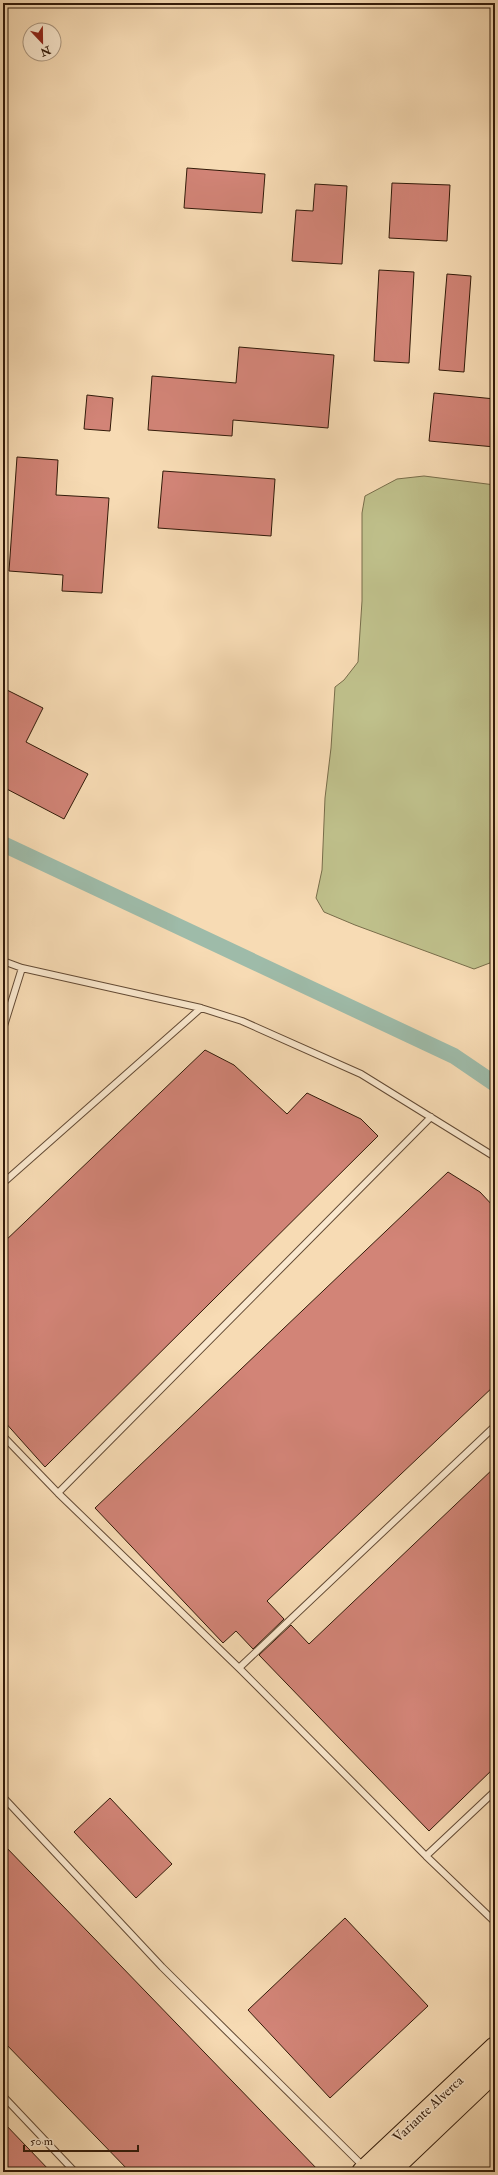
<svg xmlns="http://www.w3.org/2000/svg" width="498" height="2175" viewBox="0 0 498 2175" font-family="'IM FELL Double Pica',serif">
  <rect width="100%" height="100%" fill="#f7dbb4"/>
  <filter id="stains"><feTurbulence type="fractalNoise" baseFrequency=".005" numOctaves="4"/><feColorMatrix values="0 0 0 0 .2 0 0 0 0 .09 0 0 0 0 .02 0 0 0 .5 -.17"/></filter>
  <radialGradient id="worn" r=".72"><stop offset=".6" stop-color="#630" stop-opacity="0"/><stop offset="1" stop-color="#630" stop-opacity=".3"/></radialGradient>
  <path fill="#bfc08b" stroke="#786d4a" d="M424,476L495,485V961L474,969L355,925L324,912L316,898L322,870L325,798L331,748L335,687L344,680L358,662L362,601V513L365,496L397,479Z"/>
  <g fill="none" stroke-linecap="round" stroke-linejoin="round">
    <path stroke="#9ebba9" stroke-width="16" d="M3,844L454,1056L495,1084"/>
  </g>
  <path fill="#d28477" stroke="#321a09" d="M187,168L265,174L262,213L184,208Z
    M392,183L450,185L447,241L389,238Z
    M315,184L347,186L342,264L292,261L296,210L313,211Z
    M379,270L414,272L409,363L374,361Z
    M447,274L471,276L464,372L439,370Z
    M239,347L334,355L328,428L233,420L232,436L148,430L152,376L236,383Z
    M434,393L495,399V447L429,441Z
    M87,395L113,398L110,431L84,429Z
    M17,457L58,460L56,495L109,498L102,593L62,591L63,575L9,571Z
    M163,471L275,479L271,536L158,528Z
    M3,688L43,708L26,742L88,774L64,819L3,787Z
    M205,1050L234,1065L287,1114L307,1093L361,1119L378,1136L45,1467L3,1420V1243Z
    M448,1172L480,1192L495,1208V1385L267,1601L284,1619L253,1649L236,1631L223,1643L95,1508Z
    M495,1467V1767L429,1831L259,1655L291,1625L309,1644Z
    M110,1798L172,1864L136,1898L74,1832Z
    M3,1844L320,2172H130L3,2041Z
    M345,1918L428,2006L330,2098L248,2010Z
    M3,2122L51,2172H3Z"/>
  <g fill="none" stroke-linecap="round" stroke-linejoin="round">
    <defs>
      <path id="lane" d="M3,961L22,968L201,1008
        M3,1029L22,968
        M3,1183L201,1008L242,1021L361,1074L495,1157
        M3,1436L58,1493L239,1668L426,1856
        M58,1493L431,1117
        M239,1668L495,1426
        M495,1791L426,1856L495,1922
        M3,1797L162,1967L364,2167
        M3,2096L75,2172"/>
      <path id="primary" d="M362,2172L495,2047
        M389,2172L495,2071"/>
    </defs>
    <use href="#lane" stroke="#634a34" stroke-width="8"/>
    <use href="#primary" stroke="#321a09" stroke-width="22"/>
    <use href="#lane" stroke="#fae8ce" stroke-width="6"/>
    <use href="#primary" stroke="#f7dbb4" stroke-width="20"/>
  </g>
  <g text-anchor="middle" dominant-baseline="central" stroke-width="3" stroke-linejoin="round" paint-order="stroke">
    <g font-size="14" fill="#321a09" stroke="#fae8ce">
      <text transform="translate(428 2109) rotate(-43)">Variante Alverca</text>
    </g>
  </g>
  <rect width="498" height="2175" fill="none" stroke="#f7dbb4" stroke-width="16"/>
  <rect x="4" y="4" width="490" height="2167" fill="none" stroke="#321a09" stroke-width="2"/>
  <rect x="8" y="8" width="482" height="2159" fill="none" stroke="#321a09"/>
  <g transform="translate(42 42) rotate(158)"><circle r="19" fill="#fae8ce" stroke="#aa967f"/>
  <path d="M0-3L7 15L0 10L-7 15Z" fill="#8f2418"/>
  <text y="-6" font-size="11" font-weight="bold" text-anchor="middle" fill="#321a09">N</text>
  </g>
  <path d="M24 2145v6h114v-6" fill="none" stroke="#321a09" stroke-width="2"/>
  <text x="30" y="2145" font-size="12" fill="#321a09" stroke="#fae8ce" stroke-width="3" paint-order="stroke">50 m</text>
  <rect width="100%" height="100%" filter="url(#stains)"/>
  <rect width="100%" height="100%" fill="url(#worn)"/>
</svg>
